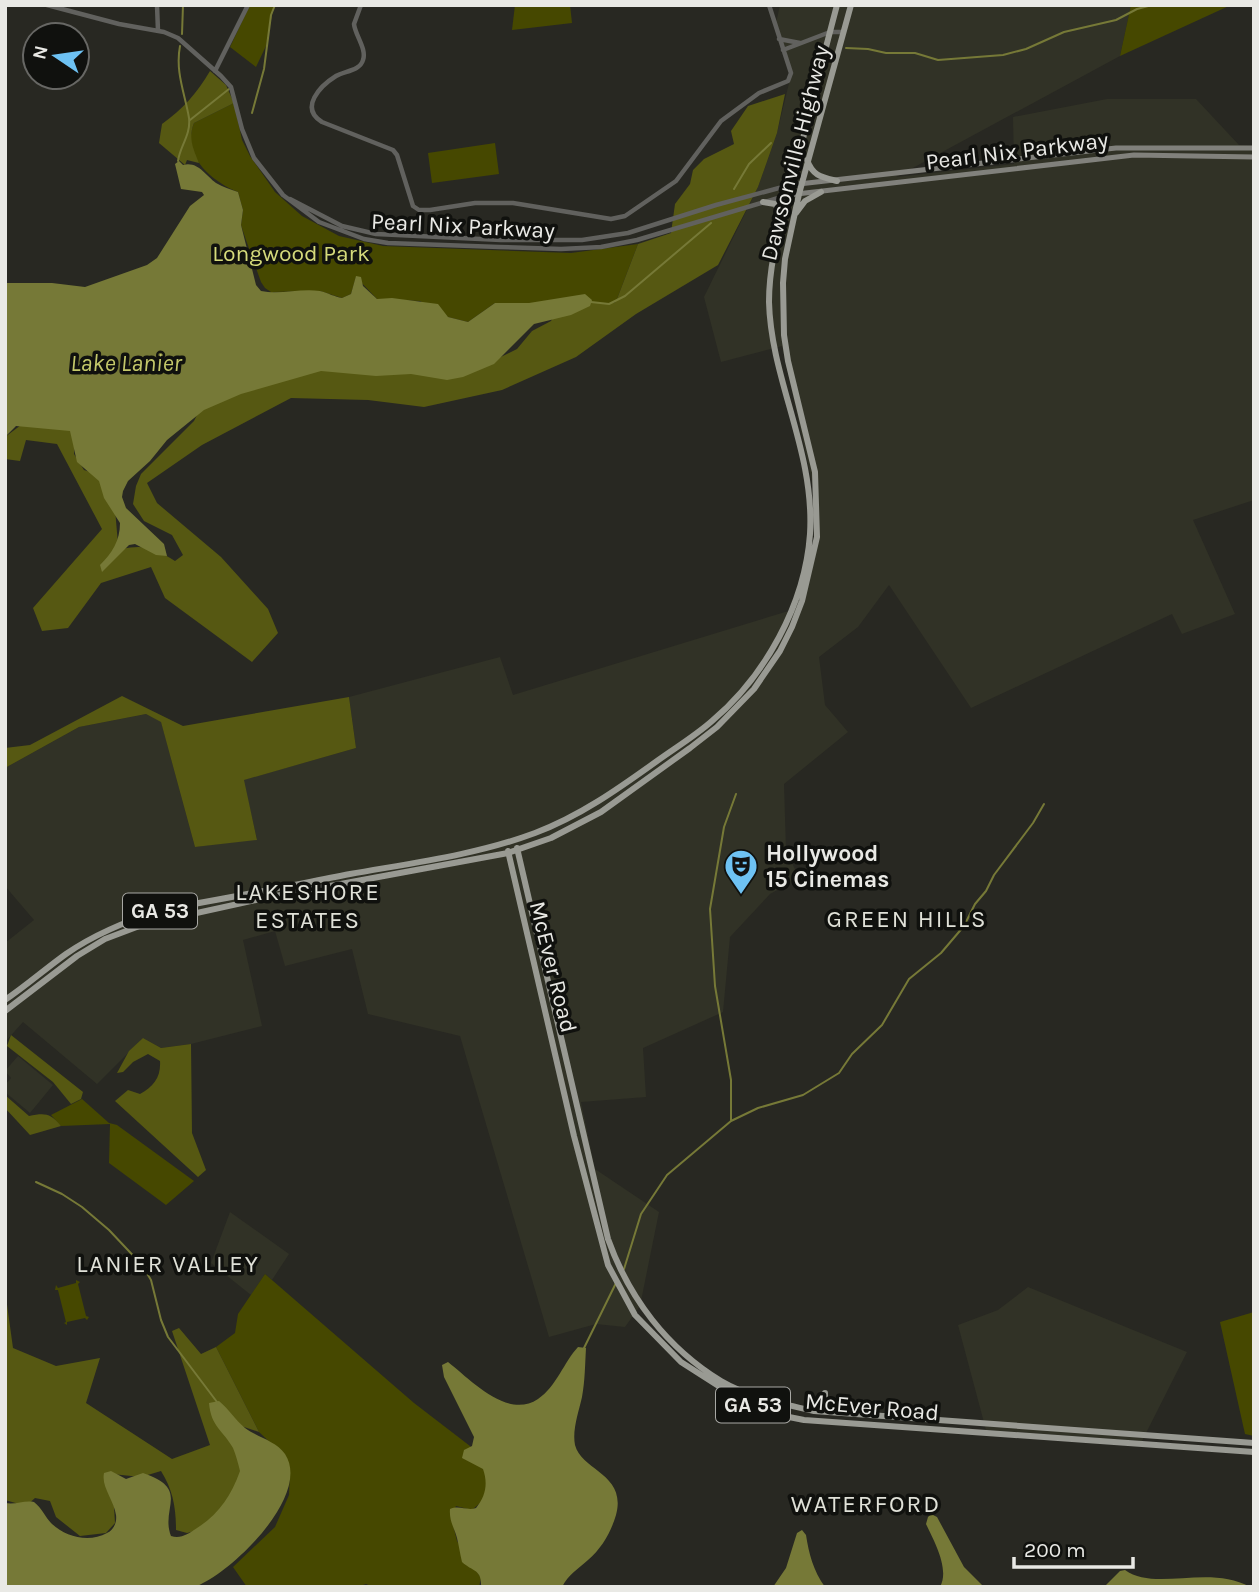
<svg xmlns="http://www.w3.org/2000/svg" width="1259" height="1592" viewBox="0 0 1259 1592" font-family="Karla,sans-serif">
  <rect width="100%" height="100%" fill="#282822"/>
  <path fill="#313226" d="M780,5H1131L1120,56L896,177L1014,164L1013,117L1107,99H1196L1239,145L1254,146V500L1193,520L1235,614L1182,634L1172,614L971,708L889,585L858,627L819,657L825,705L848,732L784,784L786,850L799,878L770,894L730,937L723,1012L643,1048L646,1097L581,1102L595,1169L659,1212L640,1306L625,1327L596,1324L549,1337L460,1036L368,1014L352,949L285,966L275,931L243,940L262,1026L191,1044L161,1048L143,1038L97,1084L23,1022L5,1042V943L34,920L5,886V768L79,727L146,714L161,721L195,847L257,839L243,780L356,748L349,697L500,657L513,695L795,609L804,587L813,548L816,500L782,346L721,362L704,297L758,187L777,133L791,75L776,23Z
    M18,1056L53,1085L30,1113L5,1092V1085L11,1078L5,1071Z
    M230,1212L289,1254L272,1280L265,1274L251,1295L211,1263Z
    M1028,1287L1187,1352L1142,1441L986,1430L958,1325L998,1310Z"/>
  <path fill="#464800" d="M250,5H274L266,46L256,67L230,47Z
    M515,5H570L572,23L512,30Z
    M1131,5H1231L1120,56Z
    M234,103L242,140L250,156L275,192L302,216L339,236L383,246L571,253L638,244L617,299L612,304L495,303L468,322L448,317L420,301L377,299L356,277L351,294L342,298L320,291L273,292L269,303L271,292L265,288L261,282L246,240L241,225L243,210L238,192C211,181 181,155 194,123Z
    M495,143L499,174L432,183L428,153Z
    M82,1099L109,1123L117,1125L194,1181L166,1205L109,1163L110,1124L61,1126L51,1115Z
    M265,1274L414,1403L470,1446L481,1462L487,1477V1497L472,1510L456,1506L451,1516L457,1541L481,1578L479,1587H373L366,1584L357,1587H247L233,1567L275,1527L289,1495L290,1471L278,1450L259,1432L216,1347L235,1333L238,1314Z
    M76,1280L80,1282L78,1284L86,1316L89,1317L87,1320L85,1318L67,1322V1325L64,1323L66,1322L58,1290H55L56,1285L58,1288L76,1283Z
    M1254,1312V1436L1245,1434L1220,1322Z"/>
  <path fill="#565812" d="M210,71L226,85L234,103L194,123C188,138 193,148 199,163L187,160L185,165L159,143L162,124C183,109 197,93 210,71Z
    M785,94L777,133L758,187L718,265L636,314L576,357L502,390L424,407L368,400L291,398L202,445L147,483L157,503L221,557L268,609L278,633L252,662L165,598L151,567L101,583L68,628L42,631L33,608L102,529L57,444L26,440L20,461L5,459V437L21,425L75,428L74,454L84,470L105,477L115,509L118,544L121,549C145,544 155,548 175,561L183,555L172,535L144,521L133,504L136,486L141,474L194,421L204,401L291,373L342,367L476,369L517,349L532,331L551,321L561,304L529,303H614L617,299L638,244L671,233L675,204L690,184L693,170L704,159L734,144L731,131L748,106Z
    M122,696L183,726L349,697L356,748L244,780L257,840L195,847L161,722L146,714L79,727L5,768V748L30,745Z
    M11,1035L83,1092L81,1099L71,1104L53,1082L7,1046Z
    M143,1038L161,1048L191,1044L192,1133L206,1170L198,1177L115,1101L128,1090L140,1094C154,1086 161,1077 160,1061L148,1054L133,1062L123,1072L117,1073L129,1051Z
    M5,1095L29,1116C45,1113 50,1113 61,1126L30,1135L5,1108Z
    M5,1290L13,1348L56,1366L100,1358L86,1403L172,1459L210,1445L172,1331L179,1328L201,1354L216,1347L259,1432L241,1426L242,1472L226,1503L207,1528L187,1533L176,1530C176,1508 173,1490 161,1471L141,1477L112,1474L115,1523L106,1533L80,1536L56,1517L50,1501L35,1498L26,1506L5,1500Z"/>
  <path fill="#767937" d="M179,161L183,165C198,161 205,175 216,183C223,187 230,189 238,192L243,210L241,225L256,285L261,291C281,295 300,288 320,291C328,293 335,297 342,298L351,294L356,276L361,277L363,286L377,299L392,298L438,304L448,317L468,322L495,303H529L585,294L592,300L590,306L571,315L534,324L494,364L463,377L447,380L411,374L376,376L321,371L241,394L204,410L167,440L150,461L128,481L123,491L122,497L126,508L164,544L167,556L156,555L135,544L129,545L102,572L100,565C112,553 120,541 120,523L104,498L99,481L77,462L70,431L16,426L5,437V283H52L85,287L147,265L157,258L190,206L204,195L202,192L181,189L175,164Z
    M578,1347L586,1348C585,1365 585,1381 582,1397C579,1411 572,1430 575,1445C582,1471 627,1474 616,1515C611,1532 602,1548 588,1560C579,1568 568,1575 562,1587H481C482,1569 473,1572 462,1562C460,1554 459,1546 457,1538C454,1527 449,1521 450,1509C459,1505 467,1511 476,1508C486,1496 488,1483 483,1469L462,1458L464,1450L472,1446L474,1437L444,1377L442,1365L448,1362C470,1379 507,1420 538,1399C556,1387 564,1362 578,1347Z
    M219,1401C229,1409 235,1420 245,1428C257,1437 276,1441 285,1454C312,1495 232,1572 197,1586C185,1591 163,1587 150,1587C101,1587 53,1587 5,1587V1503C16,1505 24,1500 34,1502C42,1508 45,1517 51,1523C65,1537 89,1543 107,1533C114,1530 117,1522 116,1515C114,1500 101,1487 104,1473L111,1471L126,1479L143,1473C191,1489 160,1508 171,1536C181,1539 188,1534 197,1528C219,1514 231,1496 240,1471C238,1463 236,1455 233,1448C223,1430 211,1427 209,1403Z
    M931,1514L937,1517L964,1567L984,1587H940C950,1569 934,1541 926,1524L928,1517Z
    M802,1530L806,1535C809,1554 813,1570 825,1587H773L786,1568L797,1533Z
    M1125,1570C1155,1592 1209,1564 1250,1587H1104L1120,1571Z"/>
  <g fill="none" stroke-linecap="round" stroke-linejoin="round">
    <path stroke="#767937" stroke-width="2" d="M1175,5L1182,6
      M182,34L183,5
      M846,48L868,49L886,53H915L938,60L1003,55L1026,49L1064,32L1116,20L1137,9L1152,5
      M252,113L264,69L271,15L275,5
      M190,120L229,89
      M178,161C180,146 191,135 189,118C185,94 175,72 180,46
      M734,189L749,164L771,143
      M591,302L609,304L625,296L711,223
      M731,1120V1080L715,986L710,909L724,827L736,794
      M36,1182L62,1194L82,1207L109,1230L142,1265L151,1280L161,1320L168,1337L217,1402
      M624,1269L641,1214L667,1175L731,1121L758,1108L803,1095L839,1073L852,1054L882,1025L909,979L941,953L964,926L975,904L986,891L994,875L1033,823L1044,804
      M584,1348L616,1283"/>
    <path stroke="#61615e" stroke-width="4.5" d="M47,5L119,24L164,32L178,38L221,76L231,87L242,129L254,158L283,195L319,222L364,239L388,243L499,247L561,249L601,247L637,240L788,195
      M157,5L158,31
      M361,5L354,24C355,35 367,49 363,60C360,71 344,71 336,76C320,86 299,108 322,122L393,150L397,155L413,206L419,210H430L475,203H513L611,219L625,216L676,181L721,121L759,93L788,81L791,73L769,5
      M779,39L800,43
      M783,50L830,32H842
      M215,71L248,5
      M290,199L342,226L376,234L501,240H582L628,233L716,205L790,185"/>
    <path stroke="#81817c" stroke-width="5" d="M790,185L1116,148H1254
      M788,195L1134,155L1254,157"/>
    <path stroke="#999a93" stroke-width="6" d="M807,160C813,176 821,177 837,181
      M763,202L775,204L783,216
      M796,213L805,201L821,192
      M517,848L608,1239C629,1298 667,1348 721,1381C748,1397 783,1404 814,1411L1254,1443
      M508,851L574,1136L608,1265L635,1315L681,1362L742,1401L779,1415L804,1420L1254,1452
      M5,1000C26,986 45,969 66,954C96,933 129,920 164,909C226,899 288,886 350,874C412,863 476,855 535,833C580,816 618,789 657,761C675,748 695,736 712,721C765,676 805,605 810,534C815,451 771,380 769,302C769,253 786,209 797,163C810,110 823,58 837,5
      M5,1011L77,956L105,939L142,925L265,898L508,853L551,838L601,812L690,748L717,727L754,689L780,651L792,627L802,601L817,537L815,472L788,361L784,335L783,283L785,259L799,194L851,5
      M825,1393V1404L833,1411"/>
  </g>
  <defs>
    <symbol id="theatre-pin" viewBox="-11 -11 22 30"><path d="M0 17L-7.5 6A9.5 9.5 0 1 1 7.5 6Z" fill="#6ec2f3" stroke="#10110e"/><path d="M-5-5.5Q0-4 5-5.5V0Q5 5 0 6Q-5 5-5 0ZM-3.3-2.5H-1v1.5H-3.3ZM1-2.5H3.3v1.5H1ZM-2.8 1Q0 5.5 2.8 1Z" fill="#111"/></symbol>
  </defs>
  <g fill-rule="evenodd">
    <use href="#theatre-pin" x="722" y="847" width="38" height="52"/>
  </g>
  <g text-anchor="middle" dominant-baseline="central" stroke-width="7" stroke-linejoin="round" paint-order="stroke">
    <g fill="#10110e" stroke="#a8a8a4" stroke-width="2">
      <rect x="123" y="893.5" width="74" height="35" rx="5"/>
      <rect x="716" y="1387.5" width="74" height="35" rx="5"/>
    </g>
    <g font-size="21" font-weight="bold" fill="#e9e9e5">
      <text x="160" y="911">GA 53</text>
      <text x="753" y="1405">GA 53</text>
    </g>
    <g font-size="23" fill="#e9e9e5" stroke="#10110e">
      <text transform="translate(1017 151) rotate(-7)">Pearl Nix Parkway</text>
      <text transform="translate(795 153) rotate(-76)">Dawsonville Highway</text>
      <text transform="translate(463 226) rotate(3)">Pearl Nix Parkway</text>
      <text transform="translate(553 967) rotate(76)">McEver Road</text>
      <text transform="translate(872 1407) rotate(5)">McEver Road</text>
    </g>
    <g font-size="23" fill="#d5da7b" stroke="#10110e">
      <text x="291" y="253">Longwood Park</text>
    </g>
    <g font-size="23" font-weight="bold" fill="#e9e9e5" stroke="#10110e" text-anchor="start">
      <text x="766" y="853">Hollywood<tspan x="766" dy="26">15 Cinemas</tspan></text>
    </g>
    <g font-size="24" font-style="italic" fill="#c4c86a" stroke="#10110e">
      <text x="126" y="363">Lake Lanier</text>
    </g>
    <g font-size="24" letter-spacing="2" fill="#e0e1d8" stroke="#10110e">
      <text x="308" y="892">LAKESHORE<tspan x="308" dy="28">ESTATES</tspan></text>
      <text x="907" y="919">GREEN HILLS</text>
      <text x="168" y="1264">LANIER VALLEY</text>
      <text x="866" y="1504">WATERFORD</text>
    </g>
  </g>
  <rect width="1259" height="1592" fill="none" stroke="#e9e9e5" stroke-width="14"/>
  <g transform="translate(56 56) rotate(283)"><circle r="33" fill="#10110e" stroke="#676764" stroke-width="2"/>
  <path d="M0-5L12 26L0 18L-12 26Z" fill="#6ec2f3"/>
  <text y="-10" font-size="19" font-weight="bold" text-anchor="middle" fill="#e9e9e5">N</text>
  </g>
  <path d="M1014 1557v10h119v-10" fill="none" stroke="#e9e9e5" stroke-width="3.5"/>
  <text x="1024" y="1557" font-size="21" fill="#e9e9e5" stroke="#10110e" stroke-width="5" paint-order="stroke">200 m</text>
</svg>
